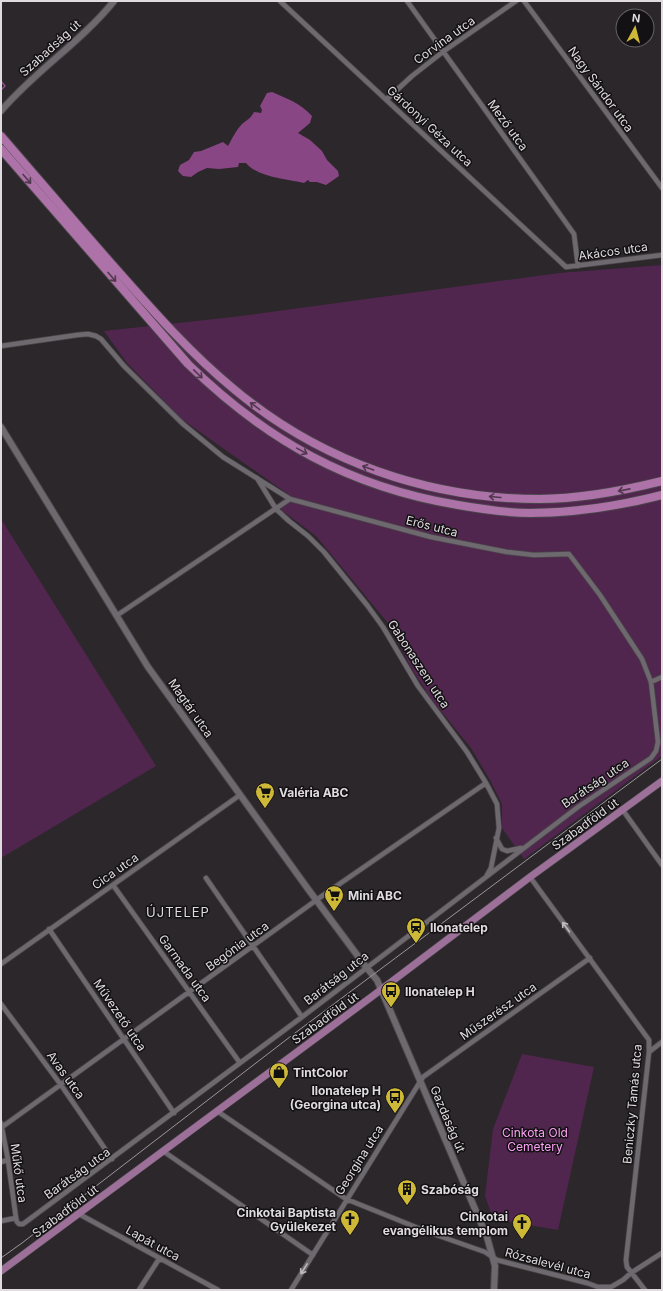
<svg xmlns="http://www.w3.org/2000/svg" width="663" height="1291" viewBox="0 0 663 1291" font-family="Inter,sans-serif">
  <rect width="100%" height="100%" fill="#2c272b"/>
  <path fill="#51264e" d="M662,265V756L524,859L502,828V804L490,780L471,748L432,700L411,668L392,628L316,536L276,506L288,494L183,420L127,363L104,331L233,317L559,273Z
    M1,519L156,766L1,858Z
    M522,1054L594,1067L558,1230L493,1219L485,1196L493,1129Z"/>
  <path fill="#884684" d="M272,92C288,99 300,103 312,116L310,123L298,133L310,140L322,151L327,160L338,171L339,176L326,185L317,182H310L308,180L304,183C287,179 257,177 246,163H239L238,167L219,169L207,168L198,172L191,177L183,176L178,171L180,165L189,160L194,152L201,151L223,142L228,146C232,139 236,130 242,124C247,120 251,118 254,112L261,113L262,110L260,106L267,93Z"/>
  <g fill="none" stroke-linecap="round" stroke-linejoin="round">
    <path stroke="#8e4b89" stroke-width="1.5" d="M1,81L5,86L1,90"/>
    <defs>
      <path id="minor" d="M280,1L566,267L662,255
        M407,1L574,234L578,266
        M524,1L662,188
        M387,99L412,76L444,51L516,1
        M1,346L77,335L88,334L96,336L101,339L124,366L183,424L223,457L290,499
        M257,478L276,509L289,521L308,536L324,552L367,605L383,627L418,686L467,752L486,783L497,804L499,828L491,868L487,875
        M651,682L662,677
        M622,809L662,865
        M496,838L502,849L507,851L521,848
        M530,877L649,1040V1052L626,1260L627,1267L645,1290
        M206,878L302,1017
        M113,885L240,1063
        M49,929L174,1113
        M1,964L240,795
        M1,1004L61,1085L112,1159
        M649,1052L662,1042
        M217,1111L346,1199L428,1232L485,1252L497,1260L587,1283L598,1287H611L623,1280L631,1273L662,1253
        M1,1123L8,1160L16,1218L17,1222L19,1224H23L302,1017L578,807L651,758L656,751L658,742L651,682L642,659L600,595L569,554L534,555L507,552L431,537L290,499L116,616
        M2,1127L322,896L486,783
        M163,1151L313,1255
        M1,1162L8,1160
        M79,1214L218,1290
        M1,1221L16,1218
        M139,1290L159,1259
        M291,1290L423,1077L590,958"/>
      <path id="tertiary" d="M1,111C35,71 81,42 114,1
        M1,427L148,667L308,889L366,967L377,980L487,1237L495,1266L494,1290"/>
      <path id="primary" d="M1,1271L374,995L530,877L662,781"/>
      <path id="trunk" d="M1,136C40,181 78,226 117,270C154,312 191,354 235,390C320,461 428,499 539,499C581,499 622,491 662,481
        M1,149L188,364C266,440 349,487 458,505C481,509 506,513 530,513C575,513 619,506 662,495"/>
    </defs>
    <use href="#minor" stroke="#494549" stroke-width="6"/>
    <use href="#tertiary" stroke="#494549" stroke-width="8"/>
    <use href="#primary" stroke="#494549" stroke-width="8"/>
    <use href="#trunk" stroke="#494549" stroke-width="10"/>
    <use href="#minor" stroke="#6e696e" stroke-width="4.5"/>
    <use href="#tertiary" stroke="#6e696e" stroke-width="6"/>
    <use href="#primary" stroke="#9d709a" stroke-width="7"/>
    <use href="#trunk" stroke="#ad72a8" stroke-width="8"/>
    <path stroke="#9b969a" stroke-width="1" d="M1,1258L22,1243L295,1033L662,759"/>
  </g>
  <defs><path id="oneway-shaft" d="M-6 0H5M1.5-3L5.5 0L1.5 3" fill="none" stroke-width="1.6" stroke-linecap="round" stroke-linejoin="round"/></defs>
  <g stroke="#51384f">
    <use href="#oneway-shaft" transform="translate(27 179) rotate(49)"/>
    <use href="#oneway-shaft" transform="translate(112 277) rotate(49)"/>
    <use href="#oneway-shaft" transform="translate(198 374) rotate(44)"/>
    <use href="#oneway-shaft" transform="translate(255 406) rotate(-143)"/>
    <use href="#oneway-shaft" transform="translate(302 451) rotate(29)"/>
    <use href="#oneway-shaft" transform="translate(368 468) rotate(-160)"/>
    <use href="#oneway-shaft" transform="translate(624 490) rotate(169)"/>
    <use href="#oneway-shaft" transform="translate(495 497) rotate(-175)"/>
  </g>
  <g stroke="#bdb9bc">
    <use href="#oneway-shaft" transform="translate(566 927) rotate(-126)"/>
    <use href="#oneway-shaft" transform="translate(304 1269) rotate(122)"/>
  </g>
  <defs>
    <symbol id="supermarket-pin" viewBox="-11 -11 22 30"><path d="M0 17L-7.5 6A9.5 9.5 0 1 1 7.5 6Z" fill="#ceb837" stroke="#131113"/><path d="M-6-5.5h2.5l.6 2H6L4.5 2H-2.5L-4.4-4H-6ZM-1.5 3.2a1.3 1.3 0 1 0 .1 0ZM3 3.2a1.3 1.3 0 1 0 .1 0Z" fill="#111"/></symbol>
    <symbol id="station-pin" viewBox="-11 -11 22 30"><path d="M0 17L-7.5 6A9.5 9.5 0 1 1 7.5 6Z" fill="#ceb837" stroke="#131113"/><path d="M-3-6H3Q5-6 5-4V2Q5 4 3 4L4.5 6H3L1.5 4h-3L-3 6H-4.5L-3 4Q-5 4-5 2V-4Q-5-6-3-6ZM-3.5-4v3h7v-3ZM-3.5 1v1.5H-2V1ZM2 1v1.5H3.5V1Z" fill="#111"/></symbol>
    <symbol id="bus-pin" viewBox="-11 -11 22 30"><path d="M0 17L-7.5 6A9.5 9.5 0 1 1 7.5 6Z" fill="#ceb837" stroke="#131113"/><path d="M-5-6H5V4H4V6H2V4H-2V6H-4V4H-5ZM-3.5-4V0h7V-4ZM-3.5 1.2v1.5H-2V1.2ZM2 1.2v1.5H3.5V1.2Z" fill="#111"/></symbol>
    <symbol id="shop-pin" viewBox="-11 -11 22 30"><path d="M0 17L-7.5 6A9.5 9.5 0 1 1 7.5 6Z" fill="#ceb837" stroke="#131113"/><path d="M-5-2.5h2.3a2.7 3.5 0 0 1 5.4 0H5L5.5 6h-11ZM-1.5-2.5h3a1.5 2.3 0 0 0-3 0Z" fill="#111"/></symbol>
    <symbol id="building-pin" viewBox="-11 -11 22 30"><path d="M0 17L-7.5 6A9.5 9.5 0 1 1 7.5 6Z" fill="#ceb837" stroke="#131113"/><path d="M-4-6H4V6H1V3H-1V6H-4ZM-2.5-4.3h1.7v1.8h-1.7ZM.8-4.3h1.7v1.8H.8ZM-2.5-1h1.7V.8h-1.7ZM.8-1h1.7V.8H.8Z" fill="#111"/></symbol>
    <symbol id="church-pin" viewBox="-11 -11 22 30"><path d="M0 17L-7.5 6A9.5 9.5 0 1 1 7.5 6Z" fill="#ceb837" stroke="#131113"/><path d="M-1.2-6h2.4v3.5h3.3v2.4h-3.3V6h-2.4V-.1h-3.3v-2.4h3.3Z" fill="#111"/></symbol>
  </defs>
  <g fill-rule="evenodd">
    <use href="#supermarket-pin" x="254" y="781" width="22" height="30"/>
    <use href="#supermarket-pin" x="323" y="884" width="22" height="30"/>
    <use href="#station-pin" x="405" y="916" width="22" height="30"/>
    <use href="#bus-pin" x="380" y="980" width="22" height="30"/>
    <use href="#shop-pin" x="268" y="1061" width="22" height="30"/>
    <use href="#bus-pin" x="384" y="1086" width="22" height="30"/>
    <use href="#building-pin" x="396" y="1178" width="22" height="30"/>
    <use href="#church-pin" x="339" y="1208" width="22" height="30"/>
    <use href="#church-pin" x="511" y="1212" width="22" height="30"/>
  </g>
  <g text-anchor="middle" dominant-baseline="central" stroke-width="3" stroke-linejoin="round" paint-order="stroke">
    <g font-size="12" fill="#dfdbde" stroke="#131113">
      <text transform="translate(444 40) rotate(-36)">Corvina utca</text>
      <text transform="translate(50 48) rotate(-42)">Szabadság út</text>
      <text transform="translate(601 89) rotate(54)">Nagy Sándor utca</text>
      <text transform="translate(508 125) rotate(54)">Mező utca</text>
      <text transform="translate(430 126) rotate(43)">Gárdonyi Géza utca</text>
      <text transform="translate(613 251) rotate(-8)">Akácos utca</text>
      <text transform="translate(432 526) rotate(14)">Erős utca</text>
      <text transform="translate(419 664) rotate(57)">Gabonaszem utca</text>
      <text transform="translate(191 708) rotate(55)">Magtár utca</text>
      <text transform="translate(595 783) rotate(-34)">Barátság utca</text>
      <text transform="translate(585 824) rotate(-36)">Szabadföld út</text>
      <text transform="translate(115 871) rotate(-35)">Cica utca</text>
      <text transform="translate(237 946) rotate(-36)">Begónia utca</text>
      <text transform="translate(185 968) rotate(54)">Garmada utca</text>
      <text transform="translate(336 978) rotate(-38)">Barátság utca</text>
      <text transform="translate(498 1011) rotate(-35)">Műszerész utca</text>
      <text transform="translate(120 1015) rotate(56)">Művezető utca</text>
      <text transform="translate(325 1018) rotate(-36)">Szabadföld út</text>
      <text transform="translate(66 1075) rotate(54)">Avas utca</text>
      <text transform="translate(632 1104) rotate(-85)">Beniczky Tamás utca</text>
      <text transform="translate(448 1119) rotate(67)">Gazdaság út</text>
      <text transform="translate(359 1160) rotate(-58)">Georgina utca</text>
      <text transform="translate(19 1173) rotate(82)">Műkő utca</text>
      <text transform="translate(77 1173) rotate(-36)">Barátság utca</text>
      <text transform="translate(65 1211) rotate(-37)">Szabadföld út</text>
      <text transform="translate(153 1243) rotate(29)">Lapát utca</text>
      <text transform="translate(548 1263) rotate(15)">Rózsalevél utca</text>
    </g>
    <g font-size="12" font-weight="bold" fill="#dfdbde" stroke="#131113" text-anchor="start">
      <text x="279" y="792">Valéria ABC</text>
      <text x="348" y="895">Mini ABC</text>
      <text x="430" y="927">Ilonatelep</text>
      <text x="405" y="991">Ilonatelep H</text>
      <text x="293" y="1072">TintColor</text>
      <text x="381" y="1090" text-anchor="end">Ilonatelep H<tspan x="381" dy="14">(Georgina utca)</tspan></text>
      <text x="421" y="1189">Szabóság</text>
      <text x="336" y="1212" text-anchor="end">Cinkotai Baptista<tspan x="336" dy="14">Gyülekezet</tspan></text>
      <text x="508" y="1216" text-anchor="end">Cinkotai<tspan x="508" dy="14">evangélikus templom</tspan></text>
    </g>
    <g font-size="12" fill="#fda0f5" stroke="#131113">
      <text x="535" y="1132">Cinkota Old<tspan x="535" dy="14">Cemetery</tspan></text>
    </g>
    <g font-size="13" letter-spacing="1" fill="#dfdbde" stroke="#131113">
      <text x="178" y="912">ÚJTELEP</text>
    </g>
  </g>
  <rect width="663" height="1291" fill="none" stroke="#dfdbde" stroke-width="4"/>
  <g transform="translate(635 28) rotate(7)"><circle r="19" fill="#131113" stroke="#656264"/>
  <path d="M0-3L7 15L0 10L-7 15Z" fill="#ceb837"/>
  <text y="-6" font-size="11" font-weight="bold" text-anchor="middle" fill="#dfdbde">N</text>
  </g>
</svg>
